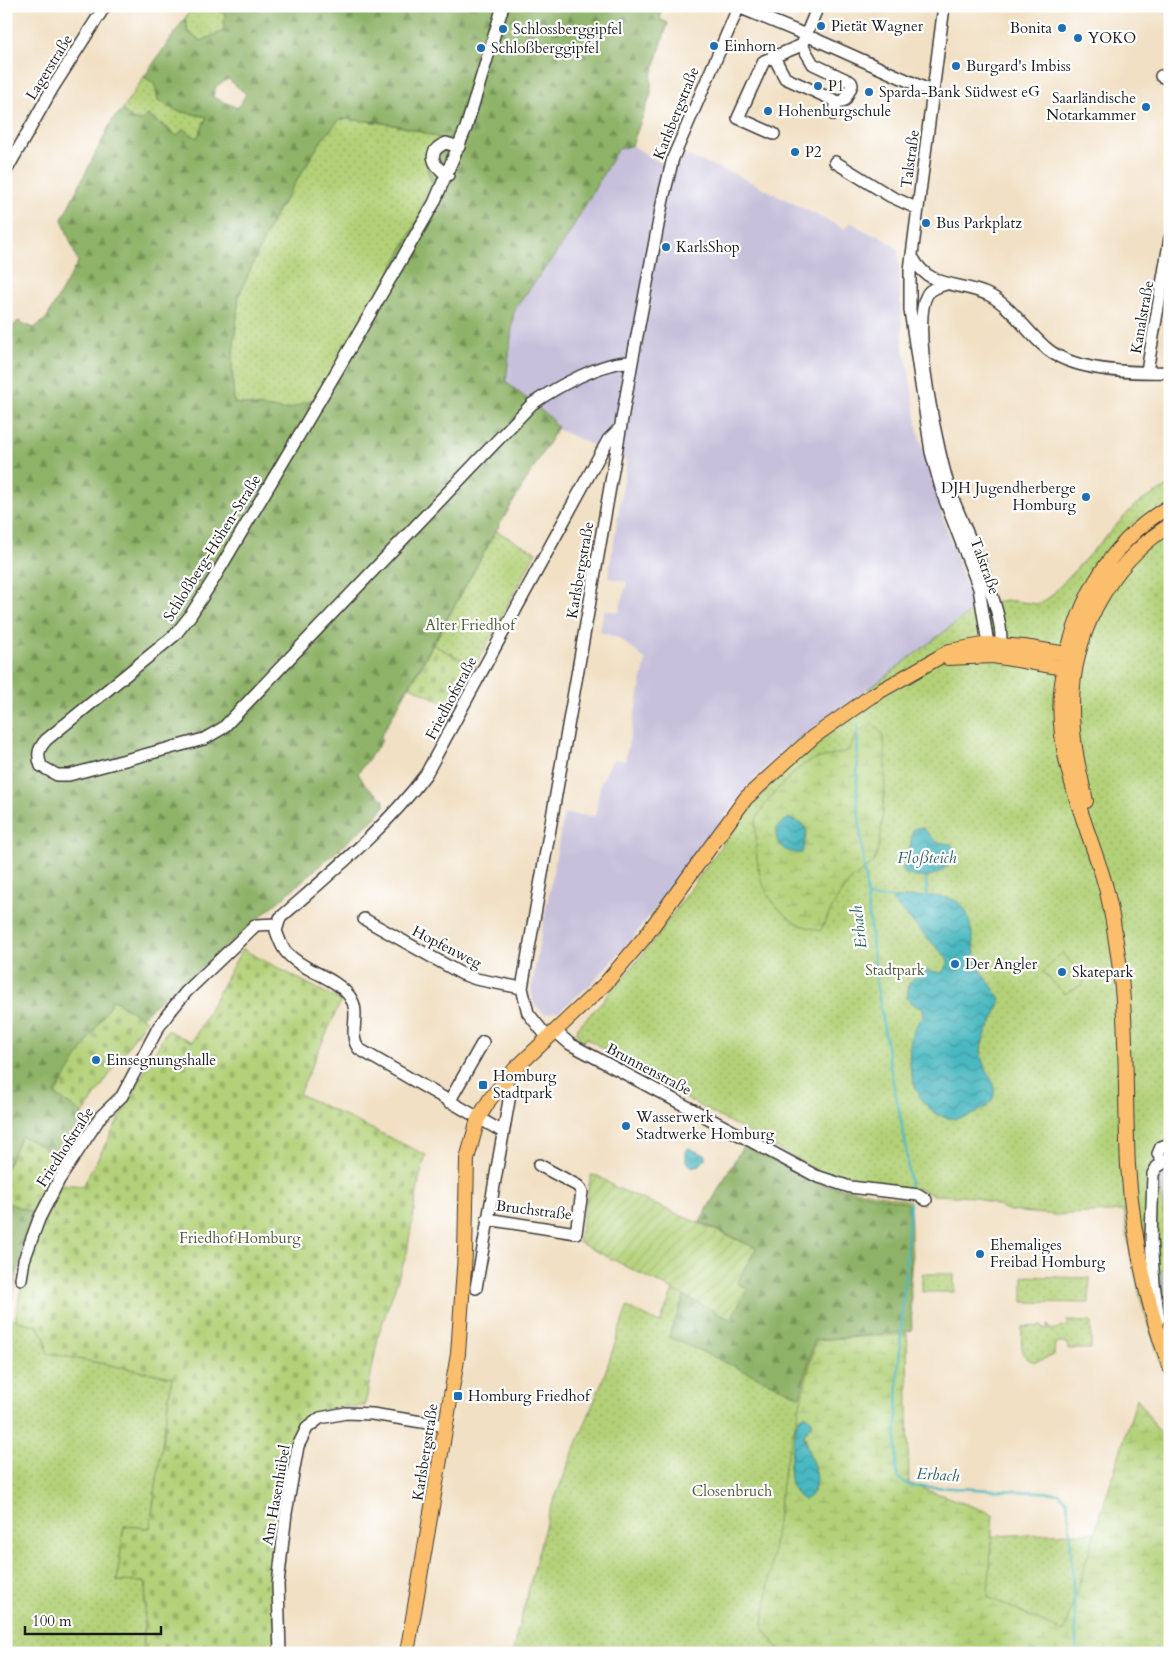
<svg xmlns="http://www.w3.org/2000/svg" width="1176" height="1659" viewBox="0 0 1176 1659" font-family="Cardo,serif">
  <defs>
    <pattern id="grass-dots" width="8" height="8" patternUnits="userSpaceOnUse" patternTransform="scale(1.25)"><rect width="8" height="8" fill="#b3d178"/><path d="M2 2h.1M6 6h.1" fill="none" stroke="#99b367" stroke-width="1.8" stroke-linecap="round"/></pattern>
    <pattern id="forest-firs" width="22" height="20" patternUnits="userSpaceOnUse" patternTransform="scale(1.25)"><rect width="22" height="20" fill="#8eb368"/><path d="M5 1l3.5 6h-7zM16 11l3.5 6h-7z" fill="#739155"/></pattern>
    <pattern id="wetland-marsh" width="20" height="14" patternUnits="userSpaceOnUse" patternTransform="scale(1.25)"><rect width="20" height="14" fill="#b3d178"/><path d="M1 5h8M5 5V1M11 12h8M15 12V8" fill="none" stroke="#99b367"/></pattern>
    <pattern id="cemetery-stones" width="16" height="16" patternUnits="userSpaceOnUse" patternTransform="scale(1.25)"><rect width="16" height="16" fill="#b3d178"/><path d="M2 7V4a2 2 0 0 1 4 0v3zM10 15v-3a2 2 0 0 1 4 0v3z" fill="#99b367"/></pattern>
    <pattern id="garden-furrows" width="10" height="10" patternUnits="userSpaceOnUse" patternTransform="scale(1.25)"><rect width="10" height="10" fill="#b3d178"/><path d="M-1 1l2-2M0 10L10 0M9 11l2-2" fill="none" stroke="#99b367"/></pattern>
    <pattern id="water-waves" width="16" height="10" patternUnits="userSpaceOnUse" patternTransform="scale(1.25)"><rect width="16" height="10" fill="#49b8c0"/><path d="M0 5q4-4 8 0t8 0" fill="none" stroke="#3c959b"/></pattern>
  </defs>
  <rect width="100%" height="100%" fill="#fff"/>
  <filter id="ink" filterUnits="userSpaceOnUse"><feTurbulence type="fractalNoise" baseFrequency=".02" numOctaves="2"/><feDisplacementMap in="SourceGraphic" scale="10" xChannelSelector="R" yChannelSelector="G"/><feConvolveMatrix kernelMatrix="1 2 1 2 8 2 1 2 1" color-interpolation-filters="sRGB"/></filter>
  <filter id="wash" filterUnits="userSpaceOnUse"><feTurbulence type="fractalNoise" baseFrequency=".0096" numOctaves="4" result="noise"/><feDisplacementMap in="SourceGraphic" scale="20" xChannelSelector="R" yChannelSelector="G"/><feGaussianBlur stdDeviation="1.12" result="paint"/><feColorMatrix in="noise" values="0 0 0 0 0 0 0 0 0 0 0 0 0 0 0 0 0 1.4 0 .05"/><feComposite in="paint" operator="in"/></filter>
  <g filter="url(#wash)">
    <rect width="100%" height="100%" fill="#f1e0c4"/>
    <path fill="#c6c0da" d="M632,145L653,159L675,169L682,154L737,175L844,229L850,222L873,235L878,234L898,249L903,346L908,365L918,431L940,509L974,609L916,655L781,752L747,787L632,939L590,985L559,1011L545,1014L534,1005L531,989L564,814L595,816L600,785L613,759L625,761L646,660L619,638L600,632L604,610L619,612L627,582L608,578L627,461L557,429L558,427L506,382L514,310L563,244L617,150Z
      M1170,1168V1320L1159,1270L1165,1267L1161,1250L1159,1178L1164,1171Z"/>
    <path fill="url(#grass-dots)" stroke="#68764a" d="M193,6H210L226,14L223,31L201,42L188,32L185,18Z
      M144,77L154,83L174,110L207,117L197,138L177,136L162,124L134,120L122,110Z
      M340,119C377,121 404,125 439,138L427,168L434,189L348,352L319,397L286,410L234,403L232,364L239,295L272,221L321,141Z
      M1170,485V1168L1164,1171L1159,1178L1169,1247L1161,1250L1165,1268L1160,1271L1170,1320V1388C1149,1331 1130,1272 1124,1211L1055,1215L1010,1211L975,1197L933,1195L918,1189L877,1187L835,1180L616,1060L617,1057L586,1038L582,1043L577,1033L578,1027C607,997 635,965 660,932C701,876 738,816 788,767C813,743 842,724 870,705L869,689L974,609L1005,600L1038,604L1050,597L1135,505Z
      M496,531L536,552L475,666L433,645Z
      M743,1146L822,1183L910,1201L912,1258L890,1539L1139,1531L1161,1653H512L548,1515L602,1382L627,1307L660,1323L700,1222Z
      M922,1274H954V1292H922Z
      M1023,1276L1090,1278L1089,1303L1023,1302Z
      M8,1318L38,1326L45,1339L47,1353L172,1377L150,1528L124,1526L117,1581L146,1582L143,1653H6V1328Z
      M1067,1321L1091,1322V1349H1068L1067,1343H1055L1054,1355L1035,1362C1018,1358 1022,1340 1022,1327L1042,1326L1043,1329H1047L1048,1325L1051,1330L1068,1326Z"/>
    <path fill="url(#forest-firs)" stroke="#556842" fill-rule="evenodd" d="M210,6H661L660,19L668,23L651,78V94L632,145L617,150L563,244L514,310L506,382L553,420L552,423L558,427L496,531L381,736L382,741L358,773L365,785L384,800V807L375,818L186,981L166,994L141,1018L114,1000L55,1094L83,1114L63,1157L21,1136L6,1168L8,332L18,321L34,328L46,319L78,262L62,219L113,119L122,110L134,120L141,121L148,115L177,136L183,129L197,138L207,117L174,110L158,100L154,83L144,77L185,18L188,32L201,41L223,31L225,14ZM228,79L246,94L238,108L213,97L216,86ZM340,119C378,121 402,124 439,138L427,168L434,189L348,352L319,397L286,410L234,403L232,364L239,295L272,221L321,141Z
      M743,1146L821,1185L908,1203L912,1331L814,1340L800,1396L669,1337L684,1296L730,1319L747,1288L736,1283L756,1248L700,1222Z
      M6,1202L34,1213L24,1241L6,1328Z"/>
    <path fill="url(#wetland-marsh)" stroke="#68764a" fill-rule="evenodd" d="M870,724C876,727 880,730 883,737C888,753 883,845 875,859C868,869 858,873 850,881C839,892 828,917 820,931C812,927 803,928 795,922C765,902 756,876 756,840C756,833 754,824 757,818C763,803 789,776 802,766C814,756 834,757 849,750L858,732Z
      M907,1334L909,1483L993,1514L988,1597L1064,1632L1137,1398L1170,1449V1653H781L763,1627L784,1469L816,1340ZM812,1424L804,1434L812,1467L790,1479L789,1468L796,1439Z"/>
    <path fill="url(#cemetery-stones)" stroke="#68764a" d="M433,645L475,666L453,708L410,686Z
      M242,949L341,1001L299,1094L426,1155L419,1180L407,1253L379,1333L365,1406C324,1408 306,1407 292,1450L276,1653H143L146,1582L117,1581L124,1526L150,1528L172,1377L47,1353L45,1339L38,1326L15,1320L26,1263L61,1184L83,1186L167,1030L192,1042Z
      M113,1000L146,1020L83,1114L55,1094Z
      M21,1136L63,1157L34,1213L6,1202V1168Z"/>
    <path fill="url(#garden-furrows)" stroke="#68764a" d="M591,1175L598,1176L617,1188L756,1248L737,1283L748,1289L730,1319L578,1242Z"/>
    <path fill="#b3d178" stroke="#68764a" d="M1062,953L1077,969L1081,966L1086,975L1083,984L1065,994L1043,972Z"/>
    <path fill="url(#water-waves)" stroke="#326a6e" d="M789,818L803,825L807,831L802,853C786,854 771,844 778,826Z
      M922,827L937,842L951,844L956,851C949,874 924,883 904,873L902,869L908,859L913,829Z
      M932,896C940,897 951,897 958,902C974,912 971,950 979,967C985,979 995,988 1000,1000C998,1019 981,1032 981,1053C981,1069 1001,1084 992,1100C988,1107 979,1112 971,1115C922,1135 899,1066 914,1030C916,1024 922,1020 924,1014L923,1009L911,1003L907,998L909,983L922,970L942,973L948,964L947,958L895,904L893,898Z
      M688,1148L705,1155V1159L700,1165L692,1167L686,1161V1152Z
      M805,1415L812,1420V1424L804,1434V1438C809,1456 828,1488 804,1500C778,1486 795,1448 796,1425L799,1418Z"/>
    <g fill="none" stroke-linecap="round" stroke-linejoin="round">
      <path stroke="#49b8c0" stroke-width="2.5" d="M858,724L857,797L867,897L877,986L891,1072L905,1140L910,1185
        M926,878L927,896
        M867,897L893,898
        M910,1204L898,1373L896,1468L898,1478L910,1486L1059,1493L1067,1501L1069,1517L1077,1653"/>
    </g>
  </g>
  <g filter="url(#ink)">
    <g fill="none" stroke-linecap="round" stroke-linejoin="round">
      <defs>
        <path id="minor" d="M503,6L466,128L434,203L341,364L215,577L190,616L175,635L46,740C38,749 37,755 41,766L57,775H69L204,739L223,728L532,404C555,388 604,360 632,362
          M736,6L806,35L933,92
          M944,6L910,270V310L931,452L943,495L979,588L988,644L993,656C996,653 999,650 1000,646C1008,615 963,527 951,494C940,462 907,317 929,292C933,288 940,286 946,284
          M773,55L785,78L838,102L845,100L852,85L851,82L813,64L802,45
          M1161,76L1170,80
          M833,114L838,102
          M774,134L738,118L764,61L802,45L818,6
          M835,162L890,196L918,209
          M6,171L52,89L105,6
          M448,175C432,166 426,151 446,143L459,147
          M913,258C930,290 960,281 989,295C1011,306 1026,331 1045,347C1072,372 1134,373 1170,372
          M1147,371L1170,238
          M364,919L462,974L476,979L522,988
          M555,1031L570,1044L816,1176L850,1187L919,1195L926,1200
          M548,1038L528,1013L522,988L632,362L663,199L673,158L739,6
          M449,1102L483,1042
          M503,1132L359,1049C347,1035 362,1013 350,997C335,976 304,972 287,953C281,947 279,938 276,931L280,918C331,873 385,829 426,774L608,440L621,427
          M1170,1144L1161,1147L1158,1154L1162,1160L1170,1161
          M487,1219L576,1233L582,1192L578,1186L539,1165
          M21,1279L24,1260L39,1219L59,1180L101,1116L122,1096L158,1028L168,1014L186,992L256,925L278,924
          M476,1288L511,1089
          M1159,1319L1154,1284L1151,1239L1153,1174L1157,1167L1165,1162
          M280,1653L278,1584L286,1513L298,1446L307,1428L320,1418L346,1413L372,1414L447,1426"/>
        <path id="major" d="M1170,506C1105,544 1072,611 1062,683C1053,749 1082,813 1102,874C1109,896 1113,919 1116,942C1129,1016 1124,1091 1128,1166C1133,1236 1145,1302 1170,1367
          M948,658L993,656L1064,668L1072,665
          M1086,801C1079,771 1072,741 1072,710C1071,637 1107,565 1170,525
          M407,1653L458,1354L465,1254L467,1159L478,1119L490,1099L515,1069L605,984L644,938L746,798L813,737L870,697L950,651L988,644L1024,647L1067,654L1075,664"/>
      </defs>
      <use href="#minor" stroke="#3c3935" stroke-width="14"/>
      <use href="#major" stroke="#3c3935" stroke-width="16"/>
      <use href="#minor" stroke="#fff" stroke-width="11"/>
      <use href="#major" stroke="#fabe6d" stroke-width="14"/>
    </g>
  </g>
  <g fill="#1f6fb2" stroke="#fff" stroke-width="2">
    <circle cx="821" cy="26" r="5"/>
    <circle cx="1062" cy="28" r="5"/>
    <circle cx="503" cy="29" r="5"/>
    <circle cx="1078" cy="38" r="5"/>
    <circle cx="714" cy="46" r="5"/>
    <circle cx="481" cy="48" r="5"/>
    <circle cx="956" cy="66" r="5"/>
    <circle cx="818" cy="86" r="5"/>
    <circle cx="869" cy="92" r="5"/>
    <circle cx="1146" cy="107" r="5"/>
    <circle cx="768" cy="111" r="5"/>
    <circle cx="795" cy="152" r="5"/>
    <circle cx="926" cy="223" r="5"/>
    <circle cx="666" cy="247" r="5"/>
    <circle cx="1086" cy="497" r="5"/>
    <circle cx="955" cy="964" r="5"/>
    <circle cx="1062" cy="972" r="5"/>
    <circle cx="96" cy="1060" r="5"/>
    <rect x="478" y="1080" width="10" height="10" rx="2.5"/>
    <circle cx="626" cy="1126" r="5"/>
    <circle cx="980" cy="1254" r="5"/>
    <rect x="453" y="1391" width="10" height="10" rx="2.5"/>
  </g>
  <g text-anchor="middle" dominant-baseline="central" stroke-width="4.5" stroke-linejoin="round" paint-order="stroke">
    <g font-size="15" fill="#1c1c1c" stroke="#fff" text-anchor="start">
      <text x="831" y="26">Pietät Wagner</text>
      <text x="1052" y="28" text-anchor="end">Bonita</text>
      <text x="513" y="29">Schlossberggipfel</text>
      <text x="1088" y="38">YOKO</text>
      <text x="724" y="46">Einhorn</text>
      <text x="491" y="48">Schloßberggipfel</text>
      <text x="966" y="66">Burgard's Imbiss</text>
      <text x="828" y="86">P1</text>
      <text x="879" y="92">Sparda-Bank Südwest eG</text>
      <text x="1136" y="98" text-anchor="end">Saarländische<tspan x="1136" dy="17">Notarkammer</tspan></text>
      <text x="778" y="111">Hohenburgschule</text>
      <text x="805" y="152">P2</text>
      <text x="936" y="223">Bus Parkplatz</text>
      <text x="676" y="247">KarlsShop</text>
      <text x="1076" y="488" text-anchor="end">DJH Jugendherberge<tspan x="1076" dy="17">Homburg</tspan></text>
      <text x="965" y="964">Der Angler</text>
      <text x="1072" y="972">Skatepark</text>
      <text x="106" y="1060">Einsegnungshalle</text>
      <text x="493" y="1076">Homburg<tspan x="493" dy="17">Stadtpark</tspan></text>
      <text x="636" y="1117">Wasserwerk<tspan x="636" dy="17">Stadtwerke Homburg</tspan></text>
      <text x="990" y="1245">Ehemaliges<tspan x="990" dy="17">Freibad Homburg</tspan></text>
      <text x="468" y="1396">Homburg Friedhof</text>
    </g>
    <g font-size="15" fill="#1c1c1c" stroke="#fff">
      <text transform="translate(49 67) rotate(-58)">Lagerstraße</text>
      <text transform="translate(676 113) rotate(-68)">Karlsbergstraße</text>
      <text transform="translate(910 159) rotate(-82)">Talstraße</text>
      <text transform="translate(1142 317) rotate(-80)">Kanalstraße</text>
      <text transform="translate(212 548) rotate(-58)">Schloßberg-Höhen-Straße</text>
      <text transform="translate(985 566) rotate(70)">Talstraße</text>
      <text transform="translate(580 570) rotate(-80)">Karlsbergstraße</text>
      <text transform="translate(451 698) rotate(-62)">Friedhofstraße</text>
      <text transform="translate(447 947) rotate(27)">Hopfenweg</text>
      <text transform="translate(649 1069) rotate(28)">Brunnenstraße</text>
      <text transform="translate(65 1147) rotate(-57)">Friedhofstraße</text>
      <text transform="translate(534 1210) rotate(7)">Bruchstraße</text>
      <text transform="translate(425 1452) rotate(-81)">Karlsbergstraße</text>
      <text transform="translate(276 1495) rotate(-80)">Am Hasenhübel</text>
    </g>
    <g font-size="15" fill="#515b3c" stroke="#fff">
      <text x="470" y="625">Alter Friedhof</text>
      <text x="895" y="970">Stadtpark</text>
      <text x="240" y="1238">Friedhof Homburg</text>
      <text x="732" y="1491">Closenbruch</text>
    </g>
    <g font-size="16" font-style="italic" fill="#306266" stroke="#fff">
      <text x="927" y="858">Floßteich</text>
      <text transform="translate(859 927) rotate(-97)">Erbach</text>
      <text transform="translate(938 1475) rotate(4)">Erbach</text>
    </g>
  </g>
  <rect width="1176" height="1659" fill="none" stroke="#fff" stroke-width="25"/>
  <path d="M25 1626v8h136v-8" fill="none" stroke="#1c1c1c" stroke-width="2.5"/>
  <text x="32" y="1626" font-size="15" fill="#1c1c1c" stroke="#ffffff" stroke-width="4" paint-order="stroke">100 m</text>
</svg>
